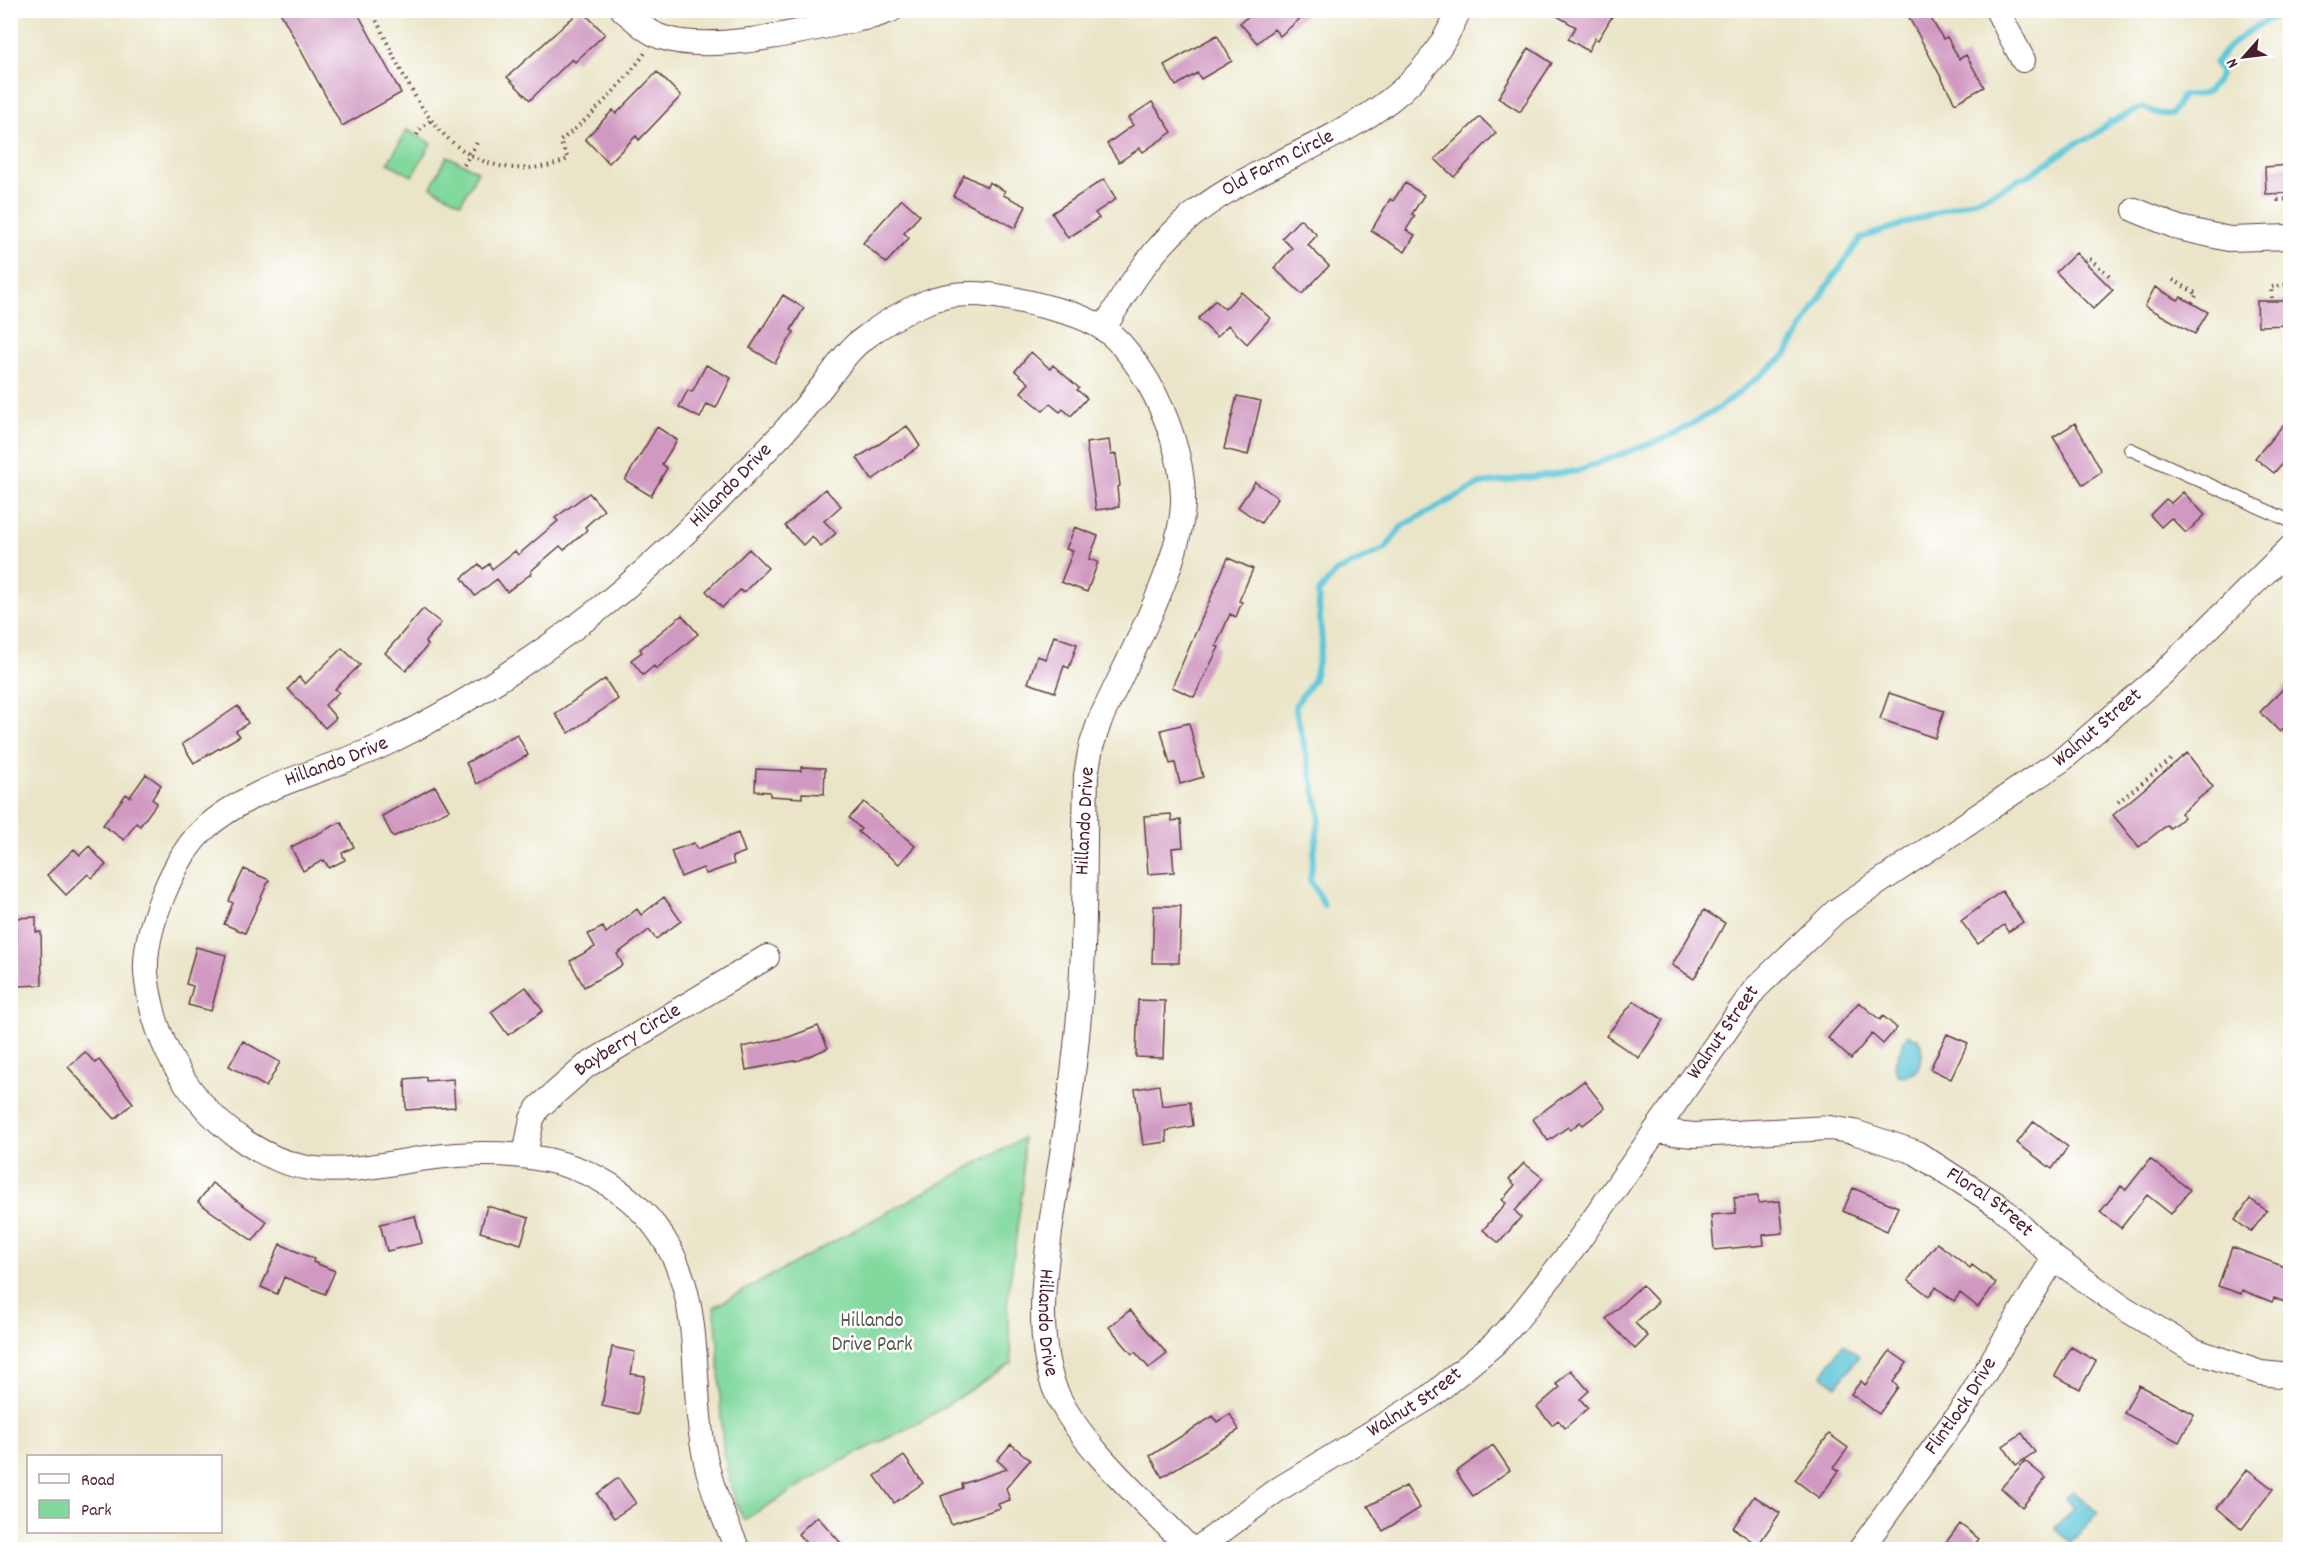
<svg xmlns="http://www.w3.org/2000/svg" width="2301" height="1560" viewBox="0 0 2301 1560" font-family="Dekko,sans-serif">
  <rect width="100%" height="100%" fill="#fff"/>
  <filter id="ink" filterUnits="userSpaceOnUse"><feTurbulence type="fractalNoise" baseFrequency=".0167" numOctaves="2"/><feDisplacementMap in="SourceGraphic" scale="12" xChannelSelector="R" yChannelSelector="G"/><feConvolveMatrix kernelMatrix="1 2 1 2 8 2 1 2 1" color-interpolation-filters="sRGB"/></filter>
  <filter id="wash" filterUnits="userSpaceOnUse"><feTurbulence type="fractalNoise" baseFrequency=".008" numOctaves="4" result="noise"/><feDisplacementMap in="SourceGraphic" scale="24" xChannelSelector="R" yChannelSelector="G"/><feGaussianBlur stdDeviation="1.35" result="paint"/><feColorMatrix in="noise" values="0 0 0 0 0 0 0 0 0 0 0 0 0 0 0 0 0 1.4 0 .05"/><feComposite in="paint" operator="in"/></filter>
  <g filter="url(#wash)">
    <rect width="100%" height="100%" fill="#eae5c8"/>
    <path fill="#82d99e" stroke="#667c64" stroke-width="1.5" d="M407,130L431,143L412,176L388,163Z
      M447,156L478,171L461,203L431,187Z
      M1023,1138V1185L1007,1305L1012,1363L922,1421L836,1464L744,1520C710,1453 726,1379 714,1307Z"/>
    <path fill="#5dc6d9" stroke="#547282" stroke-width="1.5" d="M1907,1035L1918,1039C1925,1051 1922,1060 1916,1072L1904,1077L1898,1075L1894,1064Z
      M1843,1344L1859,1356L1837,1386L1822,1375Z
      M2073,1491L2099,1513L2071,1543L2055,1528L2074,1508L2066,1498Z"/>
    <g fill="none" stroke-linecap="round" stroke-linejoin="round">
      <path stroke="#5dc6d9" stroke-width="6" d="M1324,905L1310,879L1320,814L1295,706L1314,679L1322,643L1318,593L1336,572L1386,548L1402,526L1480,484L1577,471L1675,434L1722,406L1786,355L1826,288L1861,238L1986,196L2034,172L2078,142L2090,138L2109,123L2142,107L2159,114H2171L2183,95C2205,96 2211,93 2221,73L2215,63C2233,38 2259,24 2286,10"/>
    </g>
    <g id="blocks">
      <path fill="#d099c1" d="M279,10H356L401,93L342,126Z
        M581,10L605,34L575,62L572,59L530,100L507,77Z
        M1256,10H1310L1280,36L1274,29L1257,43L1240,23Z
        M1547,10H1616L1598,40L1595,38L1588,51L1568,39L1576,27Z
        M1905,10H1926L1943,39L1947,37L1959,59L1966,55L1984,87L1955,103Z
        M1217,35L1232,61L1201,79L1197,73L1176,86L1164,65Z
        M1529,48L1552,63L1520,112L1498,98Z
        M657,72L681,96L639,140L636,136L609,163L585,139L613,110L616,114Z
        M1152,102L1172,132L1143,152L1140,148L1119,162L1107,144L1133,125L1128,118Z
        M1480,117L1496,133L1454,177L1435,159Z
        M2290,165V193L2266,194L2265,167Z
        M964,175L987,187L989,182L1005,191L1003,195L1026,206L1015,228L953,196Z
        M1104,179L1116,199L1095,213L1099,218L1068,238L1052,213Z
        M1405,183L1424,195L1412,214L1415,216L1406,230L1415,235L1405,252L1371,231L1390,199L1393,201Z
        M902,199L920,215L904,233L909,238L886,263L863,243Z
        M1300,219L1317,235L1308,245L1329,266L1302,294L1274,268L1292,248L1282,238Z
        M2076,253L2113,290L2093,309L2056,272Z
        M2155,287L2178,300L2181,297L2208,312L2195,334L2145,306Z
        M1241,292L1270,318L1247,344L1228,325L1217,337L1198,319L1215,300L1225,309Z
        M783,295L804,308L791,330L794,332L775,363L750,348Z
        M2257,301H2290V325L2258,326Z
        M1031,352L1050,369L1053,365L1079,388L1077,390L1087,398L1071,416L1063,409L1060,412L1050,404L1043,411L1021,392L1029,383L1015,371Z
        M706,365L731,378L716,408L707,404L700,418L679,407L688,390L692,392Z
        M1237,396L1261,401L1248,455L1224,449Z
        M2290,417V454L2274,473L2255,458Z
        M2075,423L2102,472L2083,485L2053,437Z
        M907,426L920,446L872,480L857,458Z
        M657,427L677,440L662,464L667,468L651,496L625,480Z
        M1109,440L1111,455L1116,454L1120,486L1117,487L1119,507L1096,510L1086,443Z
        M1255,482L1278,498L1261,523L1238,507Z
        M825,489L841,506L824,521L836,533L821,547L812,536L803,545L785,526Z
        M2183,492L2205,515L2186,533L2171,518L2161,527L2150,515L2166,499L2171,503Z
        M589,493L604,510L585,527L587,530L564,550L560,546L531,571L532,573L507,592L497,579L475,596L462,578L479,564L483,569L489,564L492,569L515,551L518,555L558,521L555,518Z
        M1075,527L1098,536L1089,559L1098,562L1087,592L1061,582L1073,551L1066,549Z
        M749,549L768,568L743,593L740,590L722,608L706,591Z
        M1228,558L1253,569L1239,601L1242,602L1236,617L1230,614L1216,646L1219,647L1194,697L1172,687Z
        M423,609L441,623L425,642L428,645L406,671L385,653Z
        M682,615L698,634L656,669L654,666L643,675L631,660L642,652L640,649Z
        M1054,636L1077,644L1069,668L1064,666L1055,692L1028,683L1037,656L1046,659Z
        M342,648L360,665L335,689L339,692L325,705L336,718L325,728L288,689L299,677L305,684Z
        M605,679L618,699L569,733L555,714Z
        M2290,682V721L2280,732L2260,712Z
        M1889,693L1944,711L1935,738L1880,719Z
        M238,706L248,723L236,731L240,736L194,763L182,744Z
        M1189,723L1203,777L1180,784L1175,763L1170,764L1161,730Z
        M517,734L528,755L477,784L466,763Z
        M2187,753L2213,787L2181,813L2184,817L2170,828L2167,825L2139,847L2113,815Z
        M801,767L825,768L824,794L802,793V798L770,796V792L755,791L756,769L801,771Z
        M146,774L161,785L152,799L157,803L140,826L136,823L124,840L103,825L126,794L130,797Z
        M435,786L449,810L393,837L382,816Z
        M864,802L915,846L899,864L858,832L861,829L849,818Z
        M1171,814L1172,821L1181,820L1183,847L1172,848L1174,872L1148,874L1144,816Z
        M341,822L354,847L342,853L345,860L329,868L324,860L303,871L291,847Z
        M738,833L745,852L732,857L734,864L706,874L703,868L681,877L671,851L694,843L697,849Z
        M89,846L106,865L92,878L88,874L66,895L47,875L74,849L80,855Z
        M244,869L269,880L245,933L224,924L233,903L229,901Z
        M2002,891L2023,922L2008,932L2004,925L1978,944L1961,921Z
        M664,897L681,921L656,939L649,930L617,954L623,965L584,987L570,961L595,947L588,934L603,927L606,933L637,909L641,915Z
        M1154,906H1181L1179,963H1152Z
        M1704,910L1725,923L1694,979L1672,965Z
        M36,917V932H41L42,985L17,986V963H12L11,945L16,944L15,918Z
        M196,947L226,955L211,1011L188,1005L193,986L186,984Z
        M526,987L543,1011L508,1035L491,1012Z
        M1138,1000L1165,1001L1163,1058L1136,1057Z
        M1634,1001L1664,1020L1639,1058L1606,1036Z
        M1859,1002L1880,1020L1883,1016L1897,1028L1883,1044L1872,1034L1851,1059L1828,1038Z
        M818,1026L828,1048L800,1060L746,1070L742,1047L789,1037Z
        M1947,1034L1968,1043L1951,1079L1930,1069Z
        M243,1041L280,1062L266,1087L229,1066Z
        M85,1052L95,1063L99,1060L133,1103L115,1119L68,1067Z
        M426,1077V1081L453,1079L455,1107L406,1110L405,1079Z
        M1584,1081L1605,1108L1583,1125L1580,1122L1570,1130L1568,1127L1548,1141L1533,1119Z
        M1159,1085L1162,1106L1190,1102L1193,1126L1166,1131L1167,1142L1143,1145L1135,1089Z
        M2034,1121L2068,1147L2052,1169L2017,1143Z
        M2150,1159L2190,1190L2171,1214L2147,1195L2121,1228L2100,1212L2121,1186L2126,1190Z
        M1524,1163L1543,1178L1515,1211L1521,1217L1499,1243L1483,1230L1506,1203L1502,1200L1515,1185L1509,1179Z
        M212,1183L267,1222L253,1241L198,1202Z
        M1853,1188L1898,1207L1887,1231L1843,1211Z
        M1758,1196V1203L1780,1201L1783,1233L1763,1235L1764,1245L1714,1250L1711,1215L1736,1213L1734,1198Z
        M2250,1199L2267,1211L2251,1232L2235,1220Z
        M487,1206L529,1218L521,1244L480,1232Z
        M415,1216L422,1243L387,1251L380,1224Z
        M1937,1243L1970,1268L1972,1265L1996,1283L1978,1307L1960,1293L1954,1301L1936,1287L1929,1296L1908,1280Z
        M280,1244L314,1259L313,1262L335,1271L325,1294L284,1277L277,1294L261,1287Z
        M2232,1247L2290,1269V1304L2274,1298L2272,1302L2242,1290L2241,1294L2218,1286Z
        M1642,1285L1658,1302L1635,1323L1648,1336L1635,1349L1606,1319Z
        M1130,1310L1167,1354L1149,1368L1135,1352L1132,1354L1109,1327Z
        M612,1347L635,1352L631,1374L645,1376L638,1414L602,1406Z
        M2071,1347L2096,1361L2080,1389L2055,1376Z
        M1890,1351L1907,1363L1893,1382L1898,1387L1879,1414L1851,1394L1861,1381L1865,1385Z
        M1571,1370L1589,1391L1580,1399L1588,1408L1565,1428L1558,1420L1552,1425L1537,1407L1560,1387L1556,1384Z
        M2139,1385L2194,1414L2179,1442L2124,1413Z
        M1230,1414L1239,1430L1162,1477L1150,1456L1213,1416L1217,1422Z
        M2022,1433L2035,1452L2016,1465L2003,1446Z
        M1829,1434L1848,1448L1834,1467L1839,1471L1819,1498L1795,1480Z
        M1011,1444L1030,1460L1006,1488L1010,1500L998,1504L1000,1508L951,1524L941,1496L963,1488L962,1484L1007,1469L997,1460Z
        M1493,1445L1510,1470L1473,1496L1456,1472Z
        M904,1456L923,1483L894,1503L875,1476Z
        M2025,1461L2046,1478L2022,1507L2001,1488Z
        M2247,1469L2273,1489L2242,1529L2217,1508Z
        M618,1478L636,1503L614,1518L597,1494Z
        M1406,1486L1420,1508L1383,1531L1368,1506Z
        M1754,1496L1780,1513L1758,1545L1733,1528Z
        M817,1516L847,1550H812L798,1534Z
        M1960,1524L1979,1539L1971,1550H1940Z"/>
    </g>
  </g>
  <g filter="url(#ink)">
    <use href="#blocks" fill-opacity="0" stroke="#623d43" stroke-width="1.5"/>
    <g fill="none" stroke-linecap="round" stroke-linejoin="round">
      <defs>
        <path id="lane" d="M2130,449L2290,521"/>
        <g id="street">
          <path d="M623,10C635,20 647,32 661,37C714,56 817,27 874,16L891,10"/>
          <path d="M1997,10L2023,60"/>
          <path d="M2135,210L2179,228L2229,239L2290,237"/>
          <path id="s1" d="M1105,327C1129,284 1155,245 1194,214C1287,141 1407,134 1459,10"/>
          <path id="s2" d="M1655,1131L1694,1135L1830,1128L1854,1132L1915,1152L2002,1208L2054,1258L2119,1305L2193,1350L2261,1373L2290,1376"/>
          <path id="s3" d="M525,1155L532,1119L538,1108L586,1066L767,957"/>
          <path id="s4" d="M738,1550C725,1521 713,1493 706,1462C685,1369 714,1272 630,1200C574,1152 498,1149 427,1158C388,1163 348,1174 308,1168C266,1161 223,1131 197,1098C175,1071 158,1037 151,1003C148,990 145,976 146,963C147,925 175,856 203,830C252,785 324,772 383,745C460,708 530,662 598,610C665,557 722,497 781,435C796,418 810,402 824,384C835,370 845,354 858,343C878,327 904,311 927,302C969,285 1017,299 1058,310C1106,322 1123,341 1148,382C1167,415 1182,458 1183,496C1185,559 1127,661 1100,720L1091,747L1086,775C1084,854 1086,935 1079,1015C1075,1062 1069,1108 1062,1154C1052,1224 1027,1331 1058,1396C1083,1449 1150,1506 1191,1550"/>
          <path id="s5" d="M1196,1550L1274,1492L1430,1397L1493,1345L1515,1322L1572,1250L1755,989L1836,911L2063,759L2162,674L2290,548"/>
          <path id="s6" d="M1860,1550L1966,1404L2054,1258"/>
        </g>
      </defs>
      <use href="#lane" stroke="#623d43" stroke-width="14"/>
      <use href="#street" stroke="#623d43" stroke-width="26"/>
      <path stroke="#623d43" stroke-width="4" stroke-dasharray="1.5 4.5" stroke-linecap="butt" d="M371,10C405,74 431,161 514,168C531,169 553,167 568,159L560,141C592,116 621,86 645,53
        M417,135L421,128L430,121
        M464,165L479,139
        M2277,194L2278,200L2290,199
        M2085,261L2089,258L2110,276
        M2173,280L2197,294L2192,303
        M2272,298L2271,287L2290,284
        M2118,802L2173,758"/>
      <use href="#lane" stroke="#fff" stroke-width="12"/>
      <use href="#street" stroke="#fff" stroke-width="24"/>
    </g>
  </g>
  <g text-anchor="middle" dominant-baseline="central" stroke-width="5" stroke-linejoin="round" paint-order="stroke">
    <g font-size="21" fill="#4a1f2b" stroke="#fff">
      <text stroke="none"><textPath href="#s1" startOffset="243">Old Farm Circle</textPath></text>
      <text stroke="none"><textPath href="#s4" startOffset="1773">Hillando Drive</textPath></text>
      <text stroke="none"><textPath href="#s5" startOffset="1236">Walnut Street</textPath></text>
      <text stroke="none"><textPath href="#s4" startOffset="1287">Hillando Drive</textPath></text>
      <text transform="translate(1086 821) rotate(-87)">Hillando Drive</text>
      <text stroke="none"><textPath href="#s5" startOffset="750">Walnut Street</textPath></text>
      <text stroke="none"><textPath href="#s3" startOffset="162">Bayberry Circle</textPath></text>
      <text stroke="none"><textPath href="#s2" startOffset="354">Floral Street</textPath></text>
      <text stroke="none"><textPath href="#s4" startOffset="3266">Hillando Drive</textPath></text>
      <text stroke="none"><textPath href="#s5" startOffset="264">Walnut Street</textPath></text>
      <text stroke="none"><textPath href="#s6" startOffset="176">Flintlock Drive</textPath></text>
    </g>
    <g font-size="21" fill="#5b574e" stroke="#fff">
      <text x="872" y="1322">Hillando<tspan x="872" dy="24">Drive Park</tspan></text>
    </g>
  </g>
  <rect width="2301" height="1560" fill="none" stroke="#fff" stroke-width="36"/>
  <rect x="27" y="1455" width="195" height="78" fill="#ffffff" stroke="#b7a5aa" stroke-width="1.5"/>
  <rect x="39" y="1474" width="30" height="9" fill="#ffffff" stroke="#b7a5aa" stroke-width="1.5"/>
  <text x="81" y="1485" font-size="18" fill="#4a1f2b">Road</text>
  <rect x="39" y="1500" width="30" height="18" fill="#82d99e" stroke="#b7a5aa" stroke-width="1.5"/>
  <text x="81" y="1515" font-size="18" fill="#4a1f2b">Park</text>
  <g transform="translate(2244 57) rotate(242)" stroke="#ffffff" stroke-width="4.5" paint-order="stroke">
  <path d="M0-4.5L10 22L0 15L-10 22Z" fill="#4a1f2b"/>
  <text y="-9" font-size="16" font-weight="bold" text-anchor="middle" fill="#4a1f2b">N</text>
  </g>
</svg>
